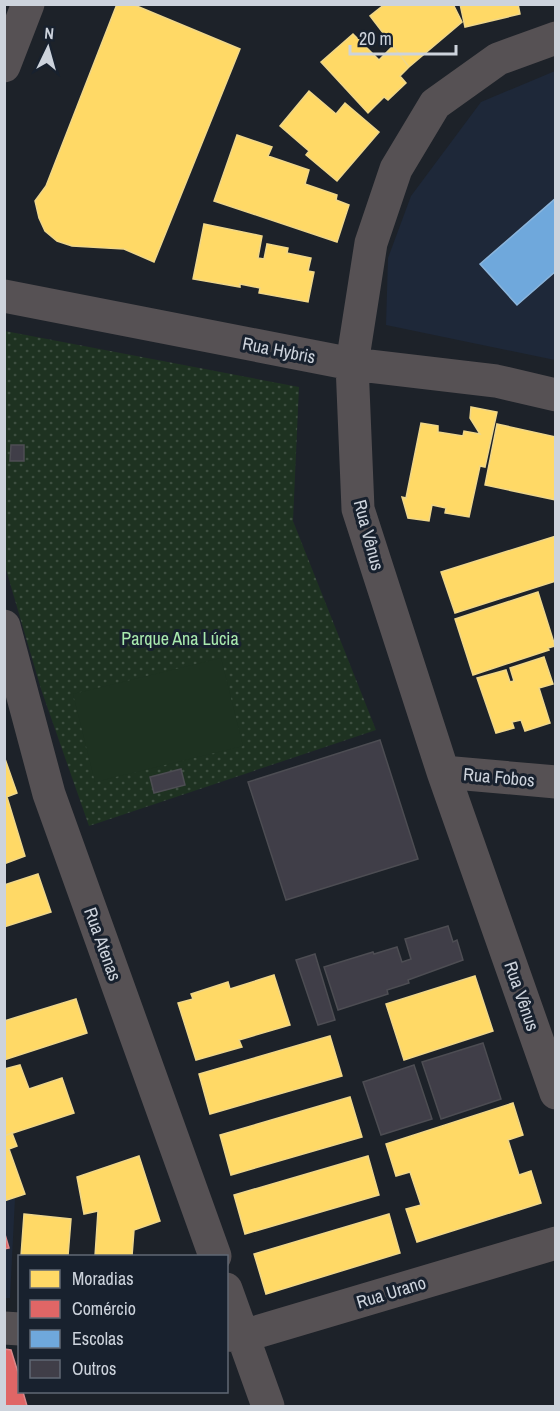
<svg xmlns="http://www.w3.org/2000/svg" width="560" height="1411" viewBox="0 0 560 1411" font-family="'Archivo Narrow',sans-serif">
  <defs>
    <pattern id="green-dots" width="8" height="8" patternUnits="userSpaceOnUse" patternTransform="scale(1.5)"><rect width="8" height="8" fill="#1e3221"/><path d="M2 2h.1M6 6h.1" fill="none" stroke="#3e4f41" stroke-width="1.8" stroke-linecap="round"/></pattern>
  </defs>
  <rect width="100%" height="100%" fill="#1d2229"/>
  <path fill="#1e2839" d="M555,71V360L386,325L388,258L411,196L481,102Z
    M15,1198L10,1298H5L4,1201Z"/>
  <path fill="url(#green-dots)" d="M5,331L299,387L293,521L376,730L89,826L41,689L5,566Z"/>
  <path fill="#1e3221" d="M221,658L243,746L95,782L73,694Z"/>
  <path fill="#ffd966" stroke="#f0d789" stroke-width="1.5" d="M117,4H132L240,49L154,262L124,249L72,246L57,241L45,231L39,218L35,201L46,186Z
    M385,4H453L462,22L409,67L370,16Z
    M460,4H518L520,14L465,27Z
    M353,34L379,60L393,46L409,67L400,76L406,83L388,100L384,97L368,113L321,62Z
    M309,91L336,114L345,103L379,132L337,181L306,155L309,151L280,126Z
    M237,135L272,147L268,156L309,170L305,184L337,195L336,200L349,205L337,242L214,201Z
    M204,224L262,236L258,258L264,259L267,244L288,248L287,253L311,258L308,271L314,272L308,302L259,293L260,288L240,284V287L193,279Z
    M471,407L497,412L485,467L480,466L469,517L445,513L446,508L432,505L429,521L408,518L402,497L406,498L421,423L438,426V432L463,436L464,431L480,434L470,418Z
    M497,424L556,437V500L485,485Z
    M556,536V581L455,613L441,572Z
    M538,592L555,646L548,648L549,650L473,675L455,619Z
    M544,657L553,684L539,688L550,723L525,731L521,720L512,722L514,728L496,733L477,678L506,670L510,682L514,681L510,668Z
    M4,756L17,793L4,798Z
    M7,797L25,856L4,864V798Z
    M38,874L51,912L4,927V885Z
    M274,975L290,1025L239,1040L242,1047L196,1060L178,1003L193,999L191,994L228,982L230,989Z
    M475,976L493,1031L404,1060L386,1004Z
    M76,999L87,1033L4,1060V1021Z
    M330,1036L342,1076L210,1114L199,1074Z
    M20,1065L29,1089L62,1078L74,1113L4,1136V1069Z
    M350,1097L362,1137L231,1175L220,1135Z
    M513,1103L523,1135L508,1140L519,1175L531,1171L541,1203L417,1242L406,1209L421,1205L410,1172L396,1176L386,1144Z
    M12,1133L17,1146L9,1149L25,1194L4,1201V1136Z
    M139,1156L160,1221L134,1230L132,1256H95L98,1211L84,1214L77,1177Z
    M368,1156L379,1195L245,1234L234,1195Z
    M24,1214L71,1219L68,1256H21Z
    M389,1214L400,1253L266,1294L254,1254Z"/>
  <path fill="#e06666" stroke="#da8789" stroke-width="1.5" d="M4,1231L9,1248L4,1249Z
    M4,1349L11,1350L20,1379V1392H23L27,1406H4Z"/>
  <path fill="#6fa8dc" stroke="#8bb5dc" stroke-width="1.5" d="M556,198V271L517,305L480,264Z"/>
  <path fill="#403e48" stroke="#4d4d53" stroke-width="1.5" d="M11,445H24V461H10Z
    M380,740L418,859L286,900L248,782Z
    M181,769L185,785L154,793L150,777Z
    M448,926L453,942L457,940L463,960L408,980L409,983L387,990L388,994L338,1010L324,967L373,952L374,954L397,947L402,962L411,959L405,939Z
    M315,954L335,1020L318,1025L296,960Z
    M483,1043L501,1099L441,1119L422,1062Z
    M414,1065L432,1119L381,1135L363,1082Z"/>
  <g fill="none" stroke-linecap="round" stroke-linejoin="round">
    <path stroke="#565154" stroke-width="33" d="M556,38L498,59L435,104L396,169L371,243L352,364L358,509L443,772L556,1093
      M4,66L28,4
      M4,296L352,364L496,381L556,395
      M4,626L49,794L215,1256
      M443,772L556,782
      M226,1289L268,1406
      M4,1328L20,1329
      M226,1335L243,1336L556,1243"/>
  </g>
  <g text-anchor="middle" dominant-baseline="central" stroke-width="6" stroke-linejoin="round" paint-order="stroke">
    <g font-size="18" fill="#cdd3dc" stroke="#18212e">
      <text transform="translate(279 350) rotate(11)">Rua Hybris</text>
      <text transform="translate(369 535) rotate(75)">Rua Vênus</text>
      <text transform="translate(499 777) rotate(5)">Rua Fobos</text>
      <text transform="translate(103 944) rotate(70)">Rua Atenas</text>
      <text transform="translate(522 996) rotate(71)">Rua Vênus</text>
      <text transform="translate(391 1292) rotate(-17)">Rua Urano</text>
    </g>
    <g font-size="18" fill="#a8e9ae" stroke="#18212e">
      <text x="180" y="638">Parque Ana Lúcia</text>
    </g>
  </g>
  <rect width="560" height="1411" fill="none" stroke="#cdd3dc" stroke-width="12"/>
  <rect x="18" y="1255" width="210" height="138" fill="#18212e" stroke="#606874" stroke-width="1.5"/>
  <rect x="30" y="1270" width="30" height="18" fill="#ffd966" stroke="#606874" stroke-width="1.5"/>
  <text x="72" y="1285" font-size="18" fill="#cdd3dc">Moradias</text>
  <rect x="30" y="1300" width="30" height="18" fill="#e06666" stroke="#606874" stroke-width="1.5"/>
  <text x="72" y="1315" font-size="18" fill="#cdd3dc">Comércio</text>
  <rect x="30" y="1330" width="30" height="18" fill="#6fa8dc" stroke="#606874" stroke-width="1.5"/>
  <text x="72" y="1345" font-size="18" fill="#cdd3dc">Escolas</text>
  <rect x="30" y="1360" width="30" height="18" fill="#403e48" stroke="#606874" stroke-width="1.5"/>
  <text x="72" y="1375" font-size="18" fill="#cdd3dc">Outros</text>
  <g transform="translate(48 48) rotate(5)" stroke="#18212e" stroke-width="4.5" paint-order="stroke">
  <path d="M0-4.5L10 22L0 15L-10 22Z" fill="#cdd3dc"/>
  <text y="-9" font-size="16" font-weight="bold" text-anchor="middle" fill="#cdd3dc">N</text>
  </g>
  <path d="M350 45v9h106v-9" fill="none" stroke="#cdd3dc" stroke-width="3"/>
  <text x="359" y="45" font-size="18" fill="#cdd3dc" stroke="#18212e" stroke-width="4.5" paint-order="stroke">20 m</text>
</svg>
